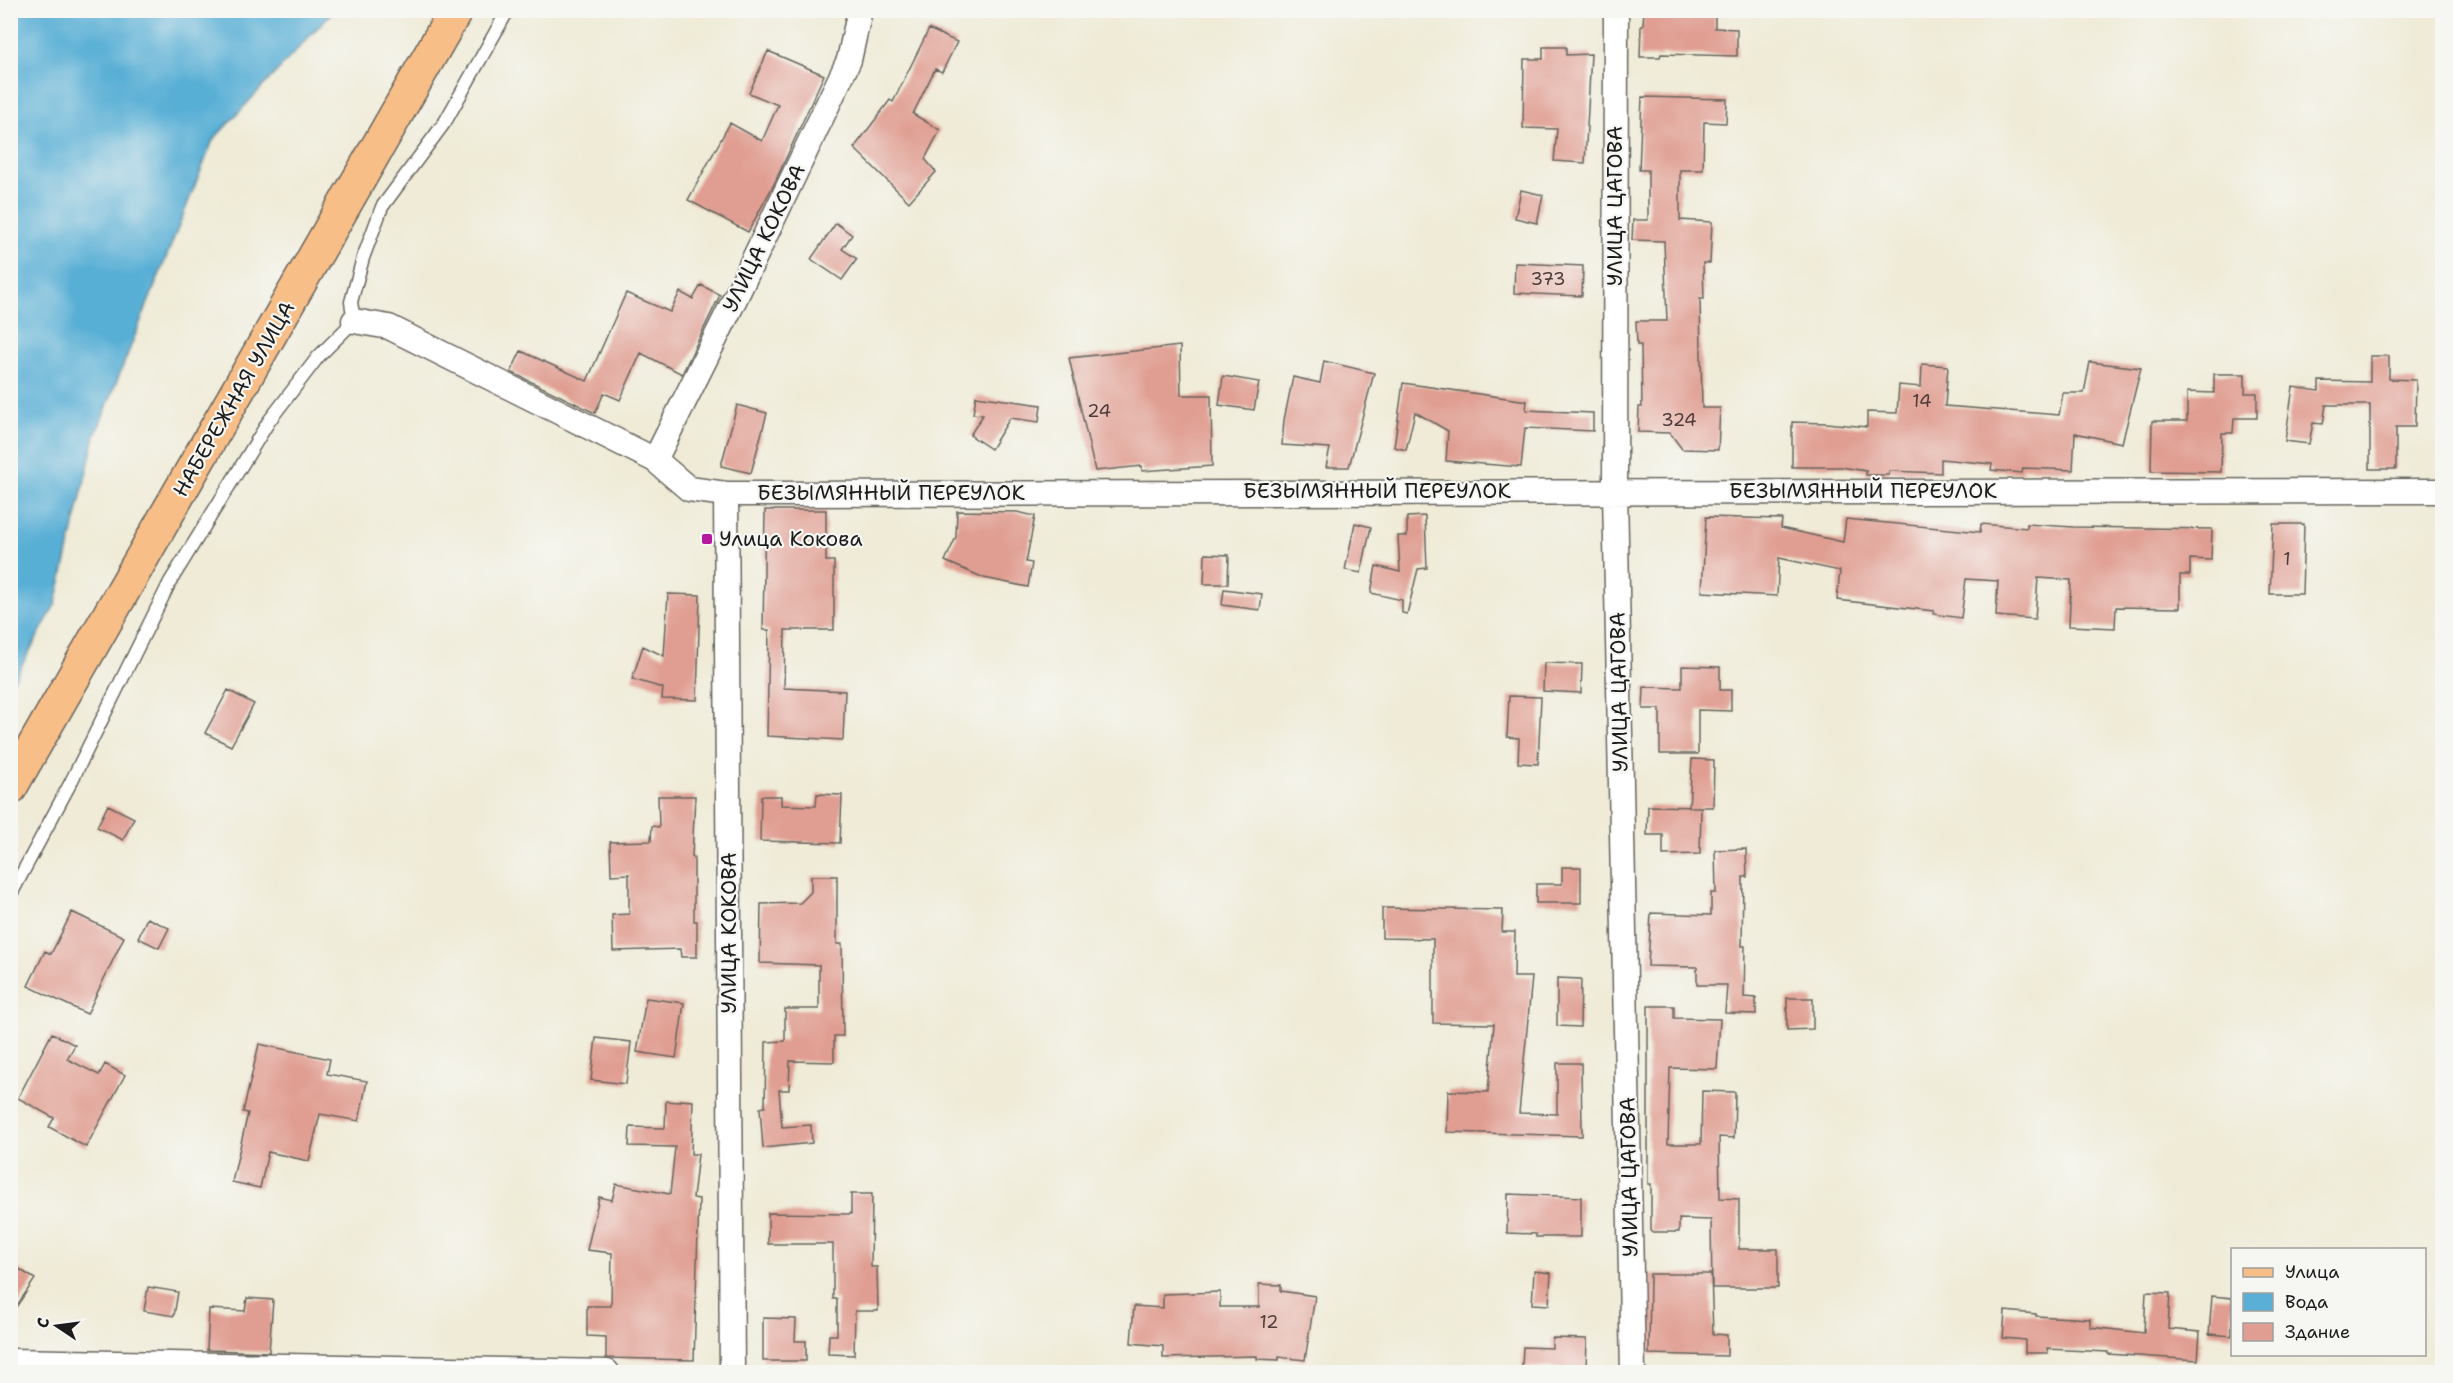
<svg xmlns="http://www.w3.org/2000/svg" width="2453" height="1383" viewBox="0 0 2453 1383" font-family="'Shantell Sans',sans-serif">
  <rect width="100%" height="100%" fill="#f6f6f2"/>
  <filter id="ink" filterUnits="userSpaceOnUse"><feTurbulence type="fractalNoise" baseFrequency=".0167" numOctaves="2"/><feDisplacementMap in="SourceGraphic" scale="12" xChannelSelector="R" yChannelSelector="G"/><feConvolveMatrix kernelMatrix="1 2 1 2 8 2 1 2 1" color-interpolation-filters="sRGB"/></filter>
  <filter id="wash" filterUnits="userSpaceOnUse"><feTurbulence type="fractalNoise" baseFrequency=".008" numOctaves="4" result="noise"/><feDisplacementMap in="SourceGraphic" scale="24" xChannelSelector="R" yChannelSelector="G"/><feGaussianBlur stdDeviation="1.35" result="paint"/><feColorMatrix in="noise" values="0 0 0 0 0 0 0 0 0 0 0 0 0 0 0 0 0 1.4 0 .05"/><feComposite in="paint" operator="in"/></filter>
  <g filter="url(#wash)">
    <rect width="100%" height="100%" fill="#efebd7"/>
    <path fill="#59afd5" stroke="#3a6678" stroke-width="1.5" d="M11,10L333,11L213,140L95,436L56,603L11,685Z"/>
    <g id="blocks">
      <path fill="#e09d91" d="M1644,10H1715V28L1737,29V56L1661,54L1660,57H1640L1641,26H1643Z
        M929,29L957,42L942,72L935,69L913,114L940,130L925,159L936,172L909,202L854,148L890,100L893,102Z
        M1543,47H1566V55L1591,54L1585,163L1554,161L1557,129L1523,128L1524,59H1543Z
        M768,51L824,75L775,182L748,232L688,200L730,123L762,141L778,105L749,93Z
        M1642,97L1727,99L1726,123L1704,122L1703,170H1680V220L1712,222L1710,263H1703L1704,299H1700L1702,408H1720L1718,450L1682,449L1670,433L1638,432L1639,407H1642L1641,345H1637L1636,321H1667L1664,241L1632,240L1633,220H1648V170H1639Z
        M1521,190L1543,195L1537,223L1515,218Z
        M836,223L852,235L842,249L857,259L842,280L811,259Z
        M1515,263L1583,266L1582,296L1514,293Z
        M701,285L720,295L682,374L641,353L620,400L604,393L595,413L511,372L521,351L587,381L626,293L670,312L680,292L693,299Z
        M1180,346L1181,395H1211L1212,466L1142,471V466L1095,471L1069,358Z
        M2370,356H2389V379L2416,380L2415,427H2396V469H2370V405H2326L2323,424L2313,423L2309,444L2285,441L2293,387L2319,391V381L2370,382Z
        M1324,361L1374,373L1349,467H1326L1330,448L1282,445L1284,420L1293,377L1320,383Z
        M2090,362L2141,368L2122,443L2075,433L2073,470L2023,468L2022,473L1991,470L1992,464L1941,459V473L1889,471V475H1866V471L1841,467H1792V422L1826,423L1867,427V412L1897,413L1899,385L1921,387L1922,364L1948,366L1945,406L2059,415L2063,393H2084Z
        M2214,374H2245V393H2257V418H2234L2233,433H2222L2221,472L2151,471L2152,421H2187V392L2214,393Z
        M1223,376L1259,382L1254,410L1219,405Z
        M1403,383L1527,401L1526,410L1593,413V431L1525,428L1521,467L1446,461L1448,431L1415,412L1406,450L1394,447Z
        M976,396L1041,405L1039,422L1010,418L991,449L970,435L983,415L973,414Z
        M737,405L767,413L751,473L721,466Z
        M765,510H826V561H834V630H785L784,688L845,691L843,740L767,736L769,630H763Z
        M957,511L1017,512L1035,516L1026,562L1032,563L1028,587L984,578L945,561L956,537Z
        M1425,516L1427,568L1418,569L1407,614L1402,613V600L1371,593L1376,566L1400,572L1398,536H1407V517Z
        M1706,517L1782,519L1781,528L1843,542L1846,519L1980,532L1981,524L2027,528V524L2073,527L2212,529L2211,560L2190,559V575H2180V608L2116,607L2115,628L2069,626L2071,580L2038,578L2035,619L1996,616L1998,581L1966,579L1961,618L1933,614L1934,611L1837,600L1840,571L1779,558L1777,596L1702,592Z
        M1355,523L1371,527L1361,573L1345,570Z
        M2273,524H2304L2302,594H2270Z
        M1205,554L1229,555L1228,584H1204Z
        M1224,589L1262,594L1260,610L1222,605Z
        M668,594L700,595L697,700L662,699L663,688L632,679L643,646L664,656Z
        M1544,663L1582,664L1581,693L1543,691Z
        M1682,666L1720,667V690H1731V711L1698,710V754H1660V709H1643L1644,687L1682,688Z
        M228,690L254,704L231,746L205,733Z
        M1509,696L1541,697L1538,764L1518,763L1519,738L1507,737Z
        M1692,759L1714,760L1713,807H1689Z
        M817,794L842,795L840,843L760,841L761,796H781V805L816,806Z
        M658,796H695L692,857H694V921H697V957H681L680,949L613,951L612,915L629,914V874L611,875L610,842L651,841L652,826L659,827Z
        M108,805L134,818L123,840L97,827Z
        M1648,806L1701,807L1700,854L1663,855V835H1647Z
        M1746,849L1747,877H1743L1742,946H1745L1744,997L1756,998V1014L1725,1013L1727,985H1697V967L1648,966L1651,913L1711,915V893H1716L1715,850Z
        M1562,867H1581V903H1536V884H1562Z
        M811,876H837V944H842L843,1036H834V1062L790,1061L789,1090H779L782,1127L811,1125L812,1143L763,1148L760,1108L765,1107L766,1042L785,1041V1009H819V965L760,963L761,904L800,903L811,892Z
        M1382,908L1503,910L1502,932H1515L1514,977H1532L1519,1113L1557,1114V1063H1581L1582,1136L1447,1132L1448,1091L1488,1092L1494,1024L1433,1023V939L1382,938Z
        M72,912L124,937L87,1014L28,986L45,951L51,954Z
        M147,918L169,928L159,948L138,938Z
        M1557,978L1581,979L1580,1027L1557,1026Z
        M646,998L684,1003L676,1058L637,1052Z
        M1787,998H1813V1029L1787,1030Z
        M1648,1006H1674V1018L1720,1019L1717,1069L1670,1068L1668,1144H1701L1702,1091L1735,1092L1734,1138L1719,1137L1720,1198L1739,1199V1249H1778V1288H1712L1711,1220L1679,1219V1232H1651V1184H1648Z
        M52,1033L75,1045L67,1059L99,1075L105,1064L125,1075L86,1147L49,1127L54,1118L18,1098Z
        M596,1038L631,1042L626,1084L591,1080Z
        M259,1044L330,1059L327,1074L367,1081L359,1121L320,1114L309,1161L268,1152L260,1188L232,1182L248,1113L243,1112Z
        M680,1100L693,1101L691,1154H698L693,1198L699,1199L694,1360L606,1358V1337L587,1336V1306H611L612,1253L587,1250L599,1197L612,1200L616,1184L670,1194L675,1147L629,1146L630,1127L665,1128L666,1101L679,1102Z
        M851,1194H872L871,1267H877L878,1311H855L854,1355L828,1354L829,1335H837V1299H833V1244H768V1213L851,1214Z
        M1508,1194L1581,1197V1237H1536V1234L1507,1233Z
        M16,1267L35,1279L10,1316V1276Z
        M1534,1271L1551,1273L1549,1305L1532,1304Z
        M1650,1274H1711L1713,1334L1727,1335V1356L1649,1354Z
        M1259,1284L1281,1285V1291L1315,1296L1305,1360L1279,1357V1360L1257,1359V1356L1163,1358V1346L1131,1343L1134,1306L1163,1308V1294L1220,1292V1307H1259Z
        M148,1287L178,1292L174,1316L144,1311Z
        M2146,1292L2170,1293L2168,1329L2200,1332L2198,1360L2108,1354V1352L2047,1349L2048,1353H2025V1340L2003,1338L2005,1311L2036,1314V1316L2090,1319V1327L2144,1333Z
        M2212,1296L2232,1298V1336L2209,1334Z
        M247,1298L273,1300L269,1352L207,1350L209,1309L245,1311Z
        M763,1318L796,1319L795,1341H806V1361H763Z
        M1552,1338L1587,1339L1586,1369L1522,1367L1523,1347L1552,1348Z"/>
    </g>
  </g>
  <g filter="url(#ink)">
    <use href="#blocks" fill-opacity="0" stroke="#66645d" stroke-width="1.5"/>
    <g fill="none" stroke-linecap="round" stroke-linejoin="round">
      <defs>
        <path id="lane" d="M10,896L71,782L170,582L269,421L318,357L354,321L351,302L363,258L382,207L445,122L508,10"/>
        <path id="street" d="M1616,10L1615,491L1633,1372
          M354,321L389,327L655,460L689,489L726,494L2442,491
          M655,460L730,309L849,60L860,10
          M726,494L732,1372
          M10,1361L607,1372"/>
        <path id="primary" d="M10,788L456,10"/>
      </defs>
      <use href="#lane" stroke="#66645d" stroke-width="15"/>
      <use href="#street" stroke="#66645d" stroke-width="27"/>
      <use href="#primary" stroke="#66645d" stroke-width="36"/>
      <use href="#lane" stroke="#fff" stroke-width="12"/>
      <use href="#street" stroke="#fff" stroke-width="24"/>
      <use href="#primary" stroke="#f7be88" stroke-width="33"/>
    </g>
  </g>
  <rect fill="#b5179e" stroke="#f6f6f2" stroke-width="2" x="701" y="533" width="12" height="12" rx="3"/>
  <g text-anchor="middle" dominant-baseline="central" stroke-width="4.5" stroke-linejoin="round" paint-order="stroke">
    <g font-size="18" fill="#4d3c39">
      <text x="1548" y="279">373</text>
      <text x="1922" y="401">14</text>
      <text x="1099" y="411">24</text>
      <text x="1679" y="420">324</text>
      <text x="2287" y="559">1</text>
      <text x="1269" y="1322">12</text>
    </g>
    <g font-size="21" fill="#1c1c1c" stroke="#f6f6f2">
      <text transform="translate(1615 206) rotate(-90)">УЛИЦА ЦАГОВА</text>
      <text transform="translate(764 238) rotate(-64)">УЛИЦА КОКОВА</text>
      <text transform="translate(234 399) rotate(-60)">НАБЕРЕЖНАЯ УЛИЦА</text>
      <text x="1377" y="491">БЕЗЫМЯННЫЙ ПЕРЕУЛОК</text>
      <text x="1863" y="491">БЕЗЫМЯННЫЙ ПЕРЕУЛОК</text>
      <text x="891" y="493">БЕЗЫМЯННЫЙ ПЕРЕУЛОК</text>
      <text transform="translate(1619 692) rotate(-91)">УЛИЦА ЦАГОВА</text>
      <text transform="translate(729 933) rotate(-90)">УЛИЦА КОКОВА</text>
      <text transform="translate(1629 1177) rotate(-91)">УЛИЦА ЦАГОВА</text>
    </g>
    <g font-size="21" fill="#1c1c1c" stroke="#f6f6f2" text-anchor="start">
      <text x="719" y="539">Улица Кокова</text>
    </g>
  </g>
  <rect width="2453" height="1383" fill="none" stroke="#f6f6f2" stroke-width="36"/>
  <rect x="2231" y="1248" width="195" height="108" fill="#f6f6f2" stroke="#9f9f9c" stroke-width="1.5"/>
  <rect x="2243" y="1268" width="30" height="9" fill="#f7be88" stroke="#9f9f9c" stroke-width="1.5"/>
  <text x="2285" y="1278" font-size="18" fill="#1c1c1c">Улица</text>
  <rect x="2243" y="1293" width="30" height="18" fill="#59afd5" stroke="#9f9f9c" stroke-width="1.5"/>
  <text x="2285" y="1308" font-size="18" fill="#1c1c1c">Вода</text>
  <rect x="2243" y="1323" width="30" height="18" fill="#e09d91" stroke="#9f9f9c" stroke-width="1.5"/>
  <text x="2285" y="1338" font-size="18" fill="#1c1c1c">Здание</text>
  <g transform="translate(57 1326) rotate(283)" stroke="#f6f6f2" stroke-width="4.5" paint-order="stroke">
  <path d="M0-4.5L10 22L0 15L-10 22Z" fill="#1c1c1c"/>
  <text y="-9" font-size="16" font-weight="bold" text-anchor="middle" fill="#1c1c1c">С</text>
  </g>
</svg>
